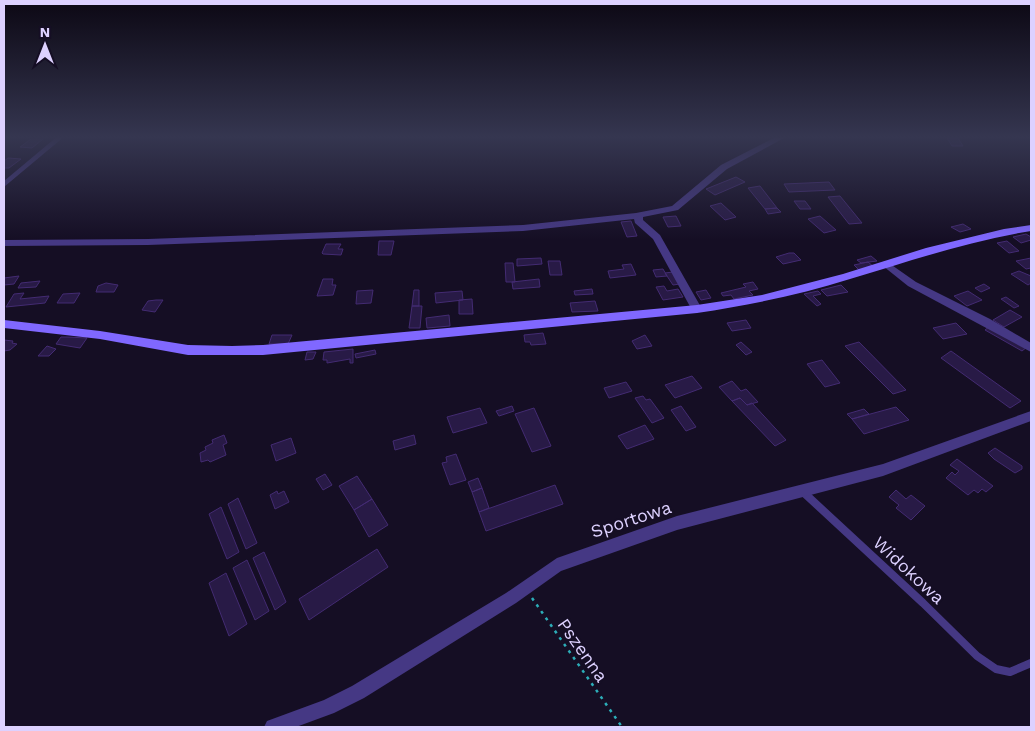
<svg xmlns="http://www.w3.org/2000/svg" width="1035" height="731" viewBox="0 0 1035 731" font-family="'Work Sans',sans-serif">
  <rect width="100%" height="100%" fill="#150e24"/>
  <path fill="#281a46" stroke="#432b72" d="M947,138H958L963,146H952Z
    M31,139H43L32,148L20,147Z
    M8,158L21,159L9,168H4V161Z
    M736,177L745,182L715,195L706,189Z
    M829,182L835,190L789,192L784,184Z
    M760,186L777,208L765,209L748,188Z
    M840,196L862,223L849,224L828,197Z
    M794,201H805L811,209H800Z
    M721,203L736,217L725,220L710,206Z
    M777,208L781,212L768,214L765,209Z
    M676,216L681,226L668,227L663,217Z
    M820,216L836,230L824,233L808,219Z
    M631,221L637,236L627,237L621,222Z
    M963,224L971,229L960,232L951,227Z
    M1026,234L1031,237V240L1021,243L1013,237Z
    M379,241H394L391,255H378Z
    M1007,241L1019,251L1009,253L997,243Z
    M326,244H341L338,249H343L341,255L323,254L322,253Z
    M789,253H794L801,260L783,264L776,257Z
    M871,256L877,261L861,263L857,260Z
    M541,258L542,264L517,266V259Z
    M1031,258V268L1026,269L1016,261Z
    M548,261H560L562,275H550Z
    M868,262L874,267L860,271L854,265Z
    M505,263H513L515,282H506Z
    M631,264L636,275L610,278L608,271L624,269L622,265Z
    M663,269L667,276L656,277L653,270Z
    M1019,271L1031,276V283L1028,285L1011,274Z
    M673,272L680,284L673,285L665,273Z
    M19,276L14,284L4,285V278Z
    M323,279H333L332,285H336L333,295L317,296Z
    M539,279L540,287L513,289L512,282Z
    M40,281L36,287L18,288L21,283Z
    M753,282L758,289L749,291L753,295L734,299L731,295L723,296L721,293L746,287L743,284Z
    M106,283L118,285L114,292H96L98,286Z
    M984,284L990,288L981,292L975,288Z
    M841,285L848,292L827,296L821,290Z
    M664,286L667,291L678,289L683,297L663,300L656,287Z
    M592,289L593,294L575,295L574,291Z
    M373,290L371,303L356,304L357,291Z
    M414,290H419V306H412Z
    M706,290L711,298L701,300L696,292Z
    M462,291L463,300L436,303L435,293Z
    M818,291L821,294L813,296L821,304L817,306L804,294Z
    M968,291L982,300L967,306L954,296Z
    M24,293L20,299L49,296L45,303L6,307L14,294Z
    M80,293L74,303H57L63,294Z
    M1006,297L1019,306L1014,308L1001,299Z
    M472,299L473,314H459V300Z
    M156,300H163L155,312L142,310L148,301Z
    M595,301L598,311L572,312L570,303Z
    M412,306H422L420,328H409Z
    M1010,310L1022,317L1004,327L993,320Z
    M449,315L450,326L427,328L426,318Z
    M746,320L751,328L732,331L727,323Z
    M956,323L967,334L943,339L933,328Z
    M990,326L1027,347L1022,351L985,330Z
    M543,333L546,344L531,345L530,342H525L524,335Z
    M272,335H292L288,344H269Z
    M645,335L652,346L637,349L632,341Z
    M61,337H67L87,338L80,348L56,344Z
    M4,340L13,341L12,343L17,344L10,350L4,351Z
    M741,342L752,352L746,355L736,345Z
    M859,342L906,390L893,394L845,346Z
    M47,346L56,349L49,356H38Z
    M353,349V363H350V359L327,363V360H323L324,352Z
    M375,350L376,354L356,358L355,354Z
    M951,351L1021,401L1010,408L941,358Z
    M307,352H316L313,359L305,360Z
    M822,360L840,383L825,387L807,364Z
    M692,376L702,388L675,398L665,385Z
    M732,381L741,391L746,389L758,402L747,405L740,398L732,401L719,387Z
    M626,382L632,391L609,398L604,388Z
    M643,396L646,400L650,399L664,418L652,423L635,398Z
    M740,398L747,405L752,403L786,440L775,446L732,401Z
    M512,406L514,411L499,416L496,411Z
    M681,406L696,427L686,431L671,410Z
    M896,407L909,420L864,434L852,419Z
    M480,408L487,423L453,433L447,417Z
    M534,408L551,446L532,452L515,414Z
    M864,409L869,414L852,419L847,414Z
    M645,425L654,439L627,449L618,436Z
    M224,435L227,443L223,445L226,455L210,462L208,460L201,462L200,453L206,450L205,447L213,443L212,440Z
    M414,435L416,444L395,450L393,441Z
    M291,438L296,453L276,461L271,445Z
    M995,448L1022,466V469L1015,473L994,459L988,453Z
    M456,454L466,480L450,485L442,463L447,462L446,457Z
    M957,459L993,486L986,492L982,489L978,493L974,490L968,495L946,478L952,472L955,475L959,471L950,465Z
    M325,474L332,485L323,490L316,479Z
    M357,476L372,499L354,510L339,486Z
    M478,478L482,488L472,492L468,482Z
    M555,485L563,504L486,531L479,512Z
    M482,488L489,508L479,512L472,492Z
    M896,490L906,499L911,495L925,506L911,520L896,508L899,505L889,497Z
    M277,491L278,494L284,491L289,502L275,509L270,495Z
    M238,498L257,543L246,549L228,504Z
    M372,499L388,525L369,537L354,510Z
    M221,507L239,552L227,559L209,514Z
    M377,549L388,567L309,620L299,599Z
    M264,552L286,602L275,610L253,558Z
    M247,560L269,611L255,620L233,568Z
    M226,573L247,624L229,636L209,583Z"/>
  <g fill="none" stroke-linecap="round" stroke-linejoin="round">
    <path stroke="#2cadb8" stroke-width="2.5" stroke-dasharray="3 5" stroke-linecap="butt" d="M532,598L622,727"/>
    <path stroke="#453884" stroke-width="4.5" d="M4,184L59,138"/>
    <path stroke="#453884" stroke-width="8" d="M802,491L923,603L977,656L996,669L1010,672L1031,663"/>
    <path fill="#453884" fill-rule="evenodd" d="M774,138H784L727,169L678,210L643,217V220L660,235L702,309L697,313L693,312L653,239L635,223L634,219L523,231L148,245L4,246V240L148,239L523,225L636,213L672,206L721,165Z
      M886,261L916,282L990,319L1031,343V352L908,286L883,266V262Z
      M1031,411V421L883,476L677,530L561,571L516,603L364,698L334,713L296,727H264L267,721L324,700L352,686L506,593L557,558L677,516L883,464Z"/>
    <path fill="#8068ff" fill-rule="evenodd" d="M1031,225V231C969,241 910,261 850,279C800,295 749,305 697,313L263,355H188L100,339L4,328V320L100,331L188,345L232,346L263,345L697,305L762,295L843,274L926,248L1004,229Z"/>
  </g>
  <linearGradient id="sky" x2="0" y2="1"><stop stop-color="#0c0814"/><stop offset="0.57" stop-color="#353650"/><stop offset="1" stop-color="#353650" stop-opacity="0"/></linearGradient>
  <rect width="1035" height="240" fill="url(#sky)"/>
  <g text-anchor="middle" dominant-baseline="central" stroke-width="4" stroke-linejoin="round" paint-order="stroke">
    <g font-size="18" fill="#ddd1ff" stroke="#150e24">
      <text transform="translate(631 519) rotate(-18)">Sportowa</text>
      <text transform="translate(909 570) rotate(43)">Widokowa</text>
      <text transform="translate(583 650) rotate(55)">Pszenna</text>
    </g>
  </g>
  <rect width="1035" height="731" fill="none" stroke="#ddd1ff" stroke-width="10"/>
  <g transform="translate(45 45)" stroke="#150e24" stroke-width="4" paint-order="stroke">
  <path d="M0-4L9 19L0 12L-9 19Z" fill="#ddd1ff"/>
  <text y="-8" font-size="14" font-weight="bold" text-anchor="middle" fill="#ddd1ff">N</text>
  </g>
</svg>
